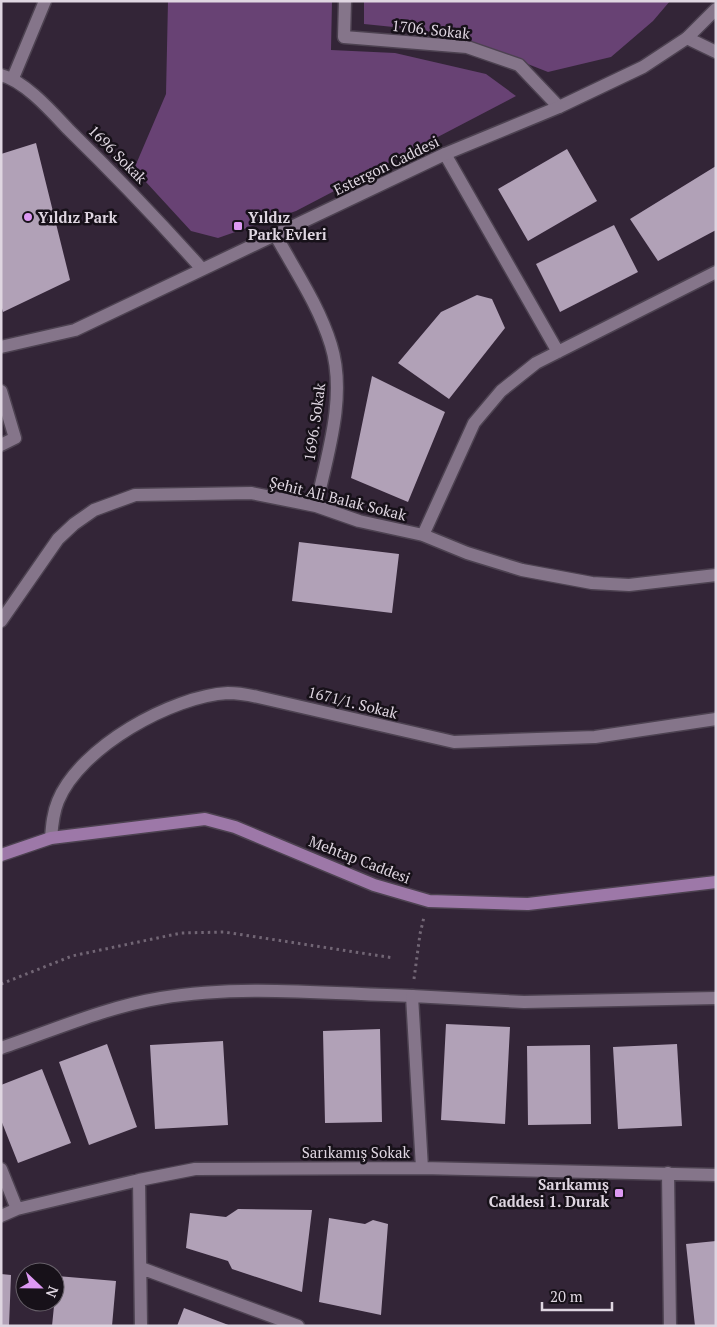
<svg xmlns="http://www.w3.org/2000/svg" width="717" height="1327" viewBox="0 0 717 1327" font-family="'PT Serif',serif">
  <rect width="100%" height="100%" fill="#332537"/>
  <path fill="#684274" d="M168,1H332L331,50L395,53L486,74L516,96L296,211L218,238L191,231L134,169L166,94Z
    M364,1H670L653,21L611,57L548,72L459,37L413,29L364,24Z"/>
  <path fill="#b1a1b7" d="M36,143L70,280L3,312L1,305V154Z
    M567,149L597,201L528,241L498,189Z
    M716,166V230L658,261L630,219Z
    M614,225L638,272L560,312L536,264Z
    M477,295L492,299L505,328L449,399L398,363L441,312Z
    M372,376L445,412L408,502L351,478Z
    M299,542L399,554L392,613L292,601Z
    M446,1024L510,1027L505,1124L441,1120Z
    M380,1029L382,1122L325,1123L323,1031Z
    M223,1041L228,1125L155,1129L150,1045Z
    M107,1044L137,1127L89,1145L59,1062Z
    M677,1044L682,1126L618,1129L613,1047Z
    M590,1045L591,1124L528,1125L527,1046Z
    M42,1069L71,1143L18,1163L1,1120V1085Z
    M238,1209L312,1210L302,1292L232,1269L228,1261L186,1248L190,1213L226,1217Z
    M329,1218L365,1224L373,1220L388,1224L381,1315L319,1302Z
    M716,1241V1326H695L686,1244Z
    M1,1274L11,1275L9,1326H1Z
    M57,1276L116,1281L112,1326H52Z
    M184,1308L231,1326H177Z"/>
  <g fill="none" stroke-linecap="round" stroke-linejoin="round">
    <defs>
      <path id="service" d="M345,1L344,37L467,47L519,65L559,107
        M1,1048C54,1030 106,1007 161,998C241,984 331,994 412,996"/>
      <path id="minor" d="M687,38L716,52
        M1,75C25,81 52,112 69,130C115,175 159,221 202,269
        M13,78L45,1
        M445,154L558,352
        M276,236C296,272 319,306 331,345C347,396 327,456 316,506
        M1,391L15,438L1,445
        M423,535L474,423L501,391L536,363L716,272
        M1,621L58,539L74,524L94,510L135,495L251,493L316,506L359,521L423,535L467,553L522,570L592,583L629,585L716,575
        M51,838C52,825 53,813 58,801C80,747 172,696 228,693C238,693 249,695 258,697L454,742L595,737L716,719
        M422,1168L412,996L524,1002L716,998
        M1,1169L17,1209
        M668,1173L670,1326
        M139,1180L141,1326
        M1,1216L17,1209L139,1180L195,1169L422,1168L716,1175
        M141,1268L298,1326"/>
      <path id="tertiary" d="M1,347L75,330L445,154L559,107L643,67L687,38L716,9"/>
      <path id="secondary" d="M1,855L51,838L205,819L235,827L374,885L429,901L528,904L716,882"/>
    </defs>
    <use href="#service" stroke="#4d4251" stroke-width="15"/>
    <use href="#minor" stroke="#4d4251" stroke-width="15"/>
    <use href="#tertiary" stroke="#4d4251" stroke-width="15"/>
    <use href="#secondary" stroke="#4d4251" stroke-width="15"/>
    <path stroke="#726675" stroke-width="3" stroke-dasharray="2.5 4" stroke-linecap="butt" d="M414,979L420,934L424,917
      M1,984L72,956L181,933L224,932L394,958"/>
    <use href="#service" stroke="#85758a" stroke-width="12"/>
    <use href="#minor" stroke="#85758a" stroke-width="12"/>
    <use href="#tertiary" stroke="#85758a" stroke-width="12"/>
    <use href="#secondary" stroke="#9d78a8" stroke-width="12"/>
  </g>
  <g fill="#dd99f3" stroke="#171119" stroke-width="2">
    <circle cx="28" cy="217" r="5"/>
    <rect x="233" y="221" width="10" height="10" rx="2.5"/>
    <rect x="614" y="1188" width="10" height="10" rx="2.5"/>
  </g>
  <g text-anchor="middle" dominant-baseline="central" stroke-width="5" stroke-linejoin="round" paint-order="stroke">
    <g font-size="15" fill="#dfd6e1" stroke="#171119">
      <text transform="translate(431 29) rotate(6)">1706. Sokak</text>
      <text transform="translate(118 154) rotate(45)">1696 Sokak</text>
      <text transform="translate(386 165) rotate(-26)">Estergon Caddesi</text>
      <text transform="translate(314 422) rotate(-82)">1696. Sokak</text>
      <text transform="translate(338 498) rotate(14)">Şehit Ali Balak Sokak</text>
      <text transform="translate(353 702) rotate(14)">1671/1. Sokak</text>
      <text transform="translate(360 859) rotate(21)">Mehtap Caddesi</text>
      <text x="356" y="1152">Sarıkamış Sokak</text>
    </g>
    <g font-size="15" font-weight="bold" fill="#dfd6e1" stroke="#171119" text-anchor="start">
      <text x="38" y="217">Yıldız Park</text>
      <text x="248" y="217">Yıldız<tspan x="248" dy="17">Park Evleri</tspan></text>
      <text x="609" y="1184" text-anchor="end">Sarıkamış<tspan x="609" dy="17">Caddesi 1. Durak</tspan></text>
    </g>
  </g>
  <rect width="717" height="1327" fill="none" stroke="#dfd6e1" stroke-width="5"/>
  <g transform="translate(40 1287) rotate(112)"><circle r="24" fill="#171119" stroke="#676069"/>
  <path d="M0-4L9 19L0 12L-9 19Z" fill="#dd99f3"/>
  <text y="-8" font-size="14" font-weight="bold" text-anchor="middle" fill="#dfd6e1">N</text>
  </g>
  <path d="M542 1302v8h70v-8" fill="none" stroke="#dfd6e1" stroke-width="2.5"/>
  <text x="550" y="1302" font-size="15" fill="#dfd6e1" stroke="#171119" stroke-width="4" paint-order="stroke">20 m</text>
</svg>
